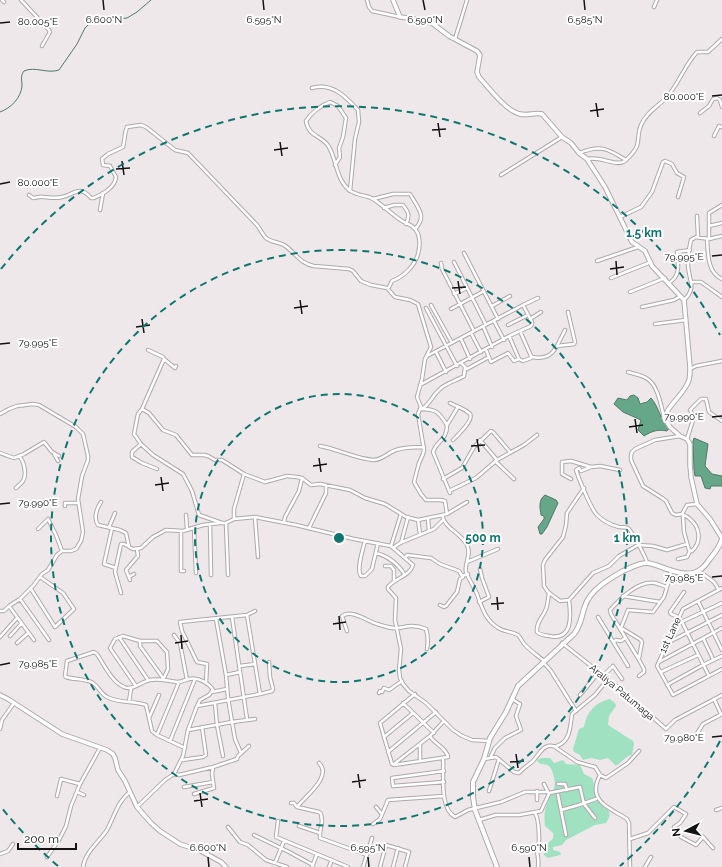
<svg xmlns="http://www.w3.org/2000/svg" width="722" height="867" viewBox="0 0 722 867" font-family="Raleway,sans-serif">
  <rect width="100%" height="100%" fill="#efe8ea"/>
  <path fill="#9fe1c1" d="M610,699L615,703L616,706L609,716L608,725L633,741L634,744L632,755L628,756L616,766L608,758L600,760L591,758L583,760L580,755L574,752L573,749L579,729L584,727C586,713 595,702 610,699Z
    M542,758H550L554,763L563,760L566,764L580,765L584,774L592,778C595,784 593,791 596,797C602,808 616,808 606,823L595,825L566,840L562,845L553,847V850L560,852L561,854L560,855L548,858L544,855L543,847C548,842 555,841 553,833L545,826C544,818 544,809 548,802C551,793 557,788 554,778C550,756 541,770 537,760Z"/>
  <path fill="#67a789" stroke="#4e7a66" d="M634,395L638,398L640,404L647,402L651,398C659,407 660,420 669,428L667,431C658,429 652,431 644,436L638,430L641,420L623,412L614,404L618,398L627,400L630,396Z
    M694,438L708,444L705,466L712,474L722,476V486H711L710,489L705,488L701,476H695L694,470L693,441Z
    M545,495L556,500L558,503L547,527L542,534H540L538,527L544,519V516L541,515C540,508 538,500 545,495Z"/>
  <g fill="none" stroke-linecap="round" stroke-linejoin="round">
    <path stroke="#4e7a66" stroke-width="1" d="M0,112C11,108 21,98 22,86C22,80 20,76 24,71C35,66 47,74 59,70L77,44L85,28L88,25L98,21L127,18L137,12L151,0"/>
    <defs>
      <path id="street" d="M2,0L4,2
        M21,0L49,30L50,32L42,46
        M367,0L369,7L372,11L400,17
        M654,7L657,0
        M455,39L467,0
        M312,88C332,82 346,97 358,110L359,122L355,139L350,191
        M700,113L709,106L713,99L717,98L720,100L722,107
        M714,136L719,126L722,127
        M579,153C601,144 608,149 626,160
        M587,159C599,156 616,166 623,162C626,161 628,158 630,156C643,142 635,139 641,125C646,113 657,107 666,98C679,84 684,66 697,52H708L722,39
        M335,165L340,157L339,148L343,137L346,118L338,106L330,102C320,106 312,112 306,121C309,138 322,135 329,147C337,161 336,179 349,190C356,195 362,195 369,197C378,200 394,217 404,222C407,224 412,225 414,228C421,234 420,247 418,254C415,266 403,277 392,281L388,289
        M501,175L562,137
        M29,195L33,198C37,198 40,196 43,197C49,197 56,199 62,197C74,195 79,184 91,198H94C102,194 115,188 116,177L110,166L103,165L102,159L108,154L123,147C125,139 124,135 127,127L141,125L146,127L175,150L188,153L257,225C260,229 263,235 266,238C271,242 278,242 284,245C295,252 300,264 314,266L349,269L353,271L361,281L371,285L387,288L395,297L410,300L418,304L431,347L425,359
        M373,199L393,194H410C417,207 428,216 415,229
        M384,208L394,205H403C409,213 410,215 406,224
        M100,210L103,193
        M697,216L698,237
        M620,217L641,207L652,192L663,162L665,161L672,164L677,173L684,177L678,197
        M709,226L722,223
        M707,239C708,252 707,273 722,279
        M709,239V213L722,205
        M464,253L498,319
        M597,261L638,247
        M454,262L486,325
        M441,263L442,269L474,331
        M611,278L651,262
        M692,282H701L722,297
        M669,283C681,275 678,265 677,252L690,250
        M630,292L665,278
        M454,294L467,288
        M684,300C697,288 689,280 688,266C688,258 689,248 691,240L696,237L709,239L722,236
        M431,305L452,343
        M492,306L510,296
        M642,307L674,300L681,296
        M426,308L457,366
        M451,309L484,291
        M530,319L541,312
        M494,321L504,340
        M655,324L686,320
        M508,325L528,315
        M483,326L492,347
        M471,333L481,352
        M509,336L519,359L523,361L531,358V356L520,331
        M461,339L470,359
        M557,346L565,330
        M148,350L163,357L164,359L142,409L138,414L134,434L141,444L153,455L183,474L192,491L199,515L222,523H226L234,519
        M486,350L491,362L508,353L514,361L519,359
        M436,352L446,372
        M532,357C543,359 551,357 557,346L574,344L575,342L568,312
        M164,359L175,368L176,366
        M461,363L467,369L489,357
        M690,369L696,366L722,361
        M628,372C634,374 641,375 646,378C658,384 661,406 664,417
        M420,385L509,336L531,326L532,324V322L523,305
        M450,403C455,406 466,409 470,414C474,420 458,435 453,440
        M142,409L149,413L163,430L176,435L192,455H204L208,456L215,460H222L244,474
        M421,409C436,409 439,412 447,425C447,441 437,440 433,452L450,493
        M422,409C430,404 432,396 439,390C445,383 456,381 464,376L465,368
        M0,414L9,409L17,406L33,404L39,405L76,427L83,434L88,456V460L82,476L78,499L83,532L81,541L76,549L71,551H62L57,555L48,570L42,574L33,586L20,599L9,606L4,611H0
        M447,425L458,407
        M680,436L655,440L635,449L632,452L631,455V460L643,486L662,498L666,501L672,513L676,515L682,514L687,505L697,504
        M687,439L694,417L690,410L701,399H706L709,412L722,421
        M480,440L497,460
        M141,444L132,452V457L142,463L157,469
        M320,446C338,449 356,459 374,460C382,460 389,452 396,450C405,447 415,447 424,447
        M0,453L14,458L24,454L44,442L52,452L59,456
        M54,454L58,461
        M495,461L514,479
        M620,470L600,466L591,467L581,471L579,468L576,470C579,479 591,509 597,515C603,521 611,525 619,527C621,527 626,527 628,528C631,530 647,559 647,563
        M443,479L462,468L474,447L491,431L493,432L510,452
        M571,479L562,474V462L571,461L591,467
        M16,488C18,486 21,484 23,481C27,474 24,461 19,456
        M584,488L567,513L566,525L563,537L545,560L543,565L544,586L548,592L560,601L569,600L593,573L609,566L619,556L638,545L653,546L667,550L687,544
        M449,491L476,478L497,460L524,445L537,435
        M101,502C97,508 93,518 98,525L120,530L126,533L129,547L133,549L141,548L153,537L166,530L183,531L203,525L220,523
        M65,506V503H78
        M447,514L467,502
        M682,514C684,516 688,516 690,519C700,527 702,542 692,551L689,550L684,532L683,516
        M186,515L187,529
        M442,515C445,529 461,533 467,545C472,555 464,563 466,572C469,580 474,587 477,594C482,608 486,622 500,629C506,632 513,632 518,635C521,638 522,642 525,645C531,651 538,656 544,661
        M255,517L258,557
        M428,519L429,531
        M418,520L420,534
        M284,522L285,517L299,491L302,478
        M226,523L228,575
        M210,524L211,575
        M109,527L115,513
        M112,528L104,564L116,568
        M194,528L196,573
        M309,528L326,493V485
        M38,529L48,519L56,535L62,551
        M181,531V571H184
        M365,541C363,549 356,570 361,576H365L372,569L378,543
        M401,543L408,517
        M391,546L401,514
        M393,548L400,543L434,529L443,520
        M376,553C388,556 398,564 405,575
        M405,558L407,555L431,558L440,564L459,571L462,576L468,574
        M678,559L687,557L690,551
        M467,562L498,549
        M385,566H391L394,570V581
        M699,571L714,582L719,590
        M129,577L134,574
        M130,580L126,570L138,556L137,549
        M722,588L683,609L657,666L673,695L722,669
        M31,589L55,627L74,609L63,593L40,577
        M121,593L115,572L121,544H124L128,546
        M549,593C548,598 548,604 546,609C543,617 536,622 537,632C540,635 544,635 549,636C573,641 571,616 569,600
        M623,596L660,602
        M20,599L49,640
        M698,601L722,650
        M479,602L489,597L482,578L480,569
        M440,605L444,607L446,606L457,592L460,579L463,577
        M9,606L34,640
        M247,615L260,694
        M232,617L247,719
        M598,617L628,666
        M678,617L671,614L670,612L684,592
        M682,622L709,676
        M675,625L722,603
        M621,628L628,610L653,612L664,597L667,587
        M620,629H623L641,640L642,642L639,658H638L611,614L610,610C620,599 638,580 655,583C659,584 663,586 667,587L671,571
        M347,631L342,616C352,609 367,621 377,624C383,626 392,629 398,628C400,628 402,627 404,627C412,625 419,626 426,629C428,635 428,643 427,649
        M174,635L180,643L187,680
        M10,636L21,624
        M0,637L17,618
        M119,637L148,680
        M703,638L713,659
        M140,641V646L163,678
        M614,642L616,640L621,641L625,638
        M17,643L28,633
        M562,643L623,691L666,729L675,720L722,695
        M667,643L722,615
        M638,658L644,669V672L639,676
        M543,662L551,671L576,711
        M659,662L722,628
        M240,666L255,664
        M661,672L698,655
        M226,675L240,672
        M603,676L613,666L622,679
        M206,683L207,664L197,662L182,631L180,622L247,615L255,611
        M667,685L703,665L722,656
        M136,686L110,648L115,639L123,636L140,641H157L167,652L168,669L163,680
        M212,692L227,689
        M379,693L380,691L382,692L384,688L389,690L402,681
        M415,694L380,723L392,764L394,765L448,757C446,747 435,745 430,736
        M580,695L599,672
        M714,699L721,714
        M129,702L131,689
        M215,703L217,725L223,756
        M403,703L434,733
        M197,706L260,694L272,691L273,689L270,677L269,662
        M149,718L159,695
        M0,729L2,720L14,703
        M188,730L232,722L228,698L226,675L216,619
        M157,735L179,682
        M696,735L703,724L722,714
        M384,737L413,713
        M170,741L195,679
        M489,741L472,740L462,736L453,730L426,703L409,691L403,684L400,678L399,670L401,649L395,620L396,598L388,589V587C395,578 410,576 413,565L391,546L354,539L296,525L255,517L234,519V509L244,474L265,482L287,476L297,477L302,478L311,485L320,484L350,490L365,498L385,504L406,517L418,520L447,514L445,501L441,500H426L421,494L414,482L419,463L423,454L424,450L418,414L421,407L417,397L422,379L425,359L427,356L523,305L538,298
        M420,744V761
        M555,747L577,762L595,767L600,775C598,779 596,784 596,788C594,804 617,812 627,819L629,823L630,867
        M388,752L436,712
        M241,753L235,739L232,722L255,719
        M491,756L495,748L505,738L521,730L516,716L520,704L512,699
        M443,758C444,774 439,808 455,817L468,810L501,802L525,792H547
        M484,759L496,757L514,772L519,773C524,767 529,765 533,761C538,756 541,748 548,746C551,745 554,747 557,746C571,741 570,726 572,714L595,695L608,679
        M182,760L203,757L206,755L202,727
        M394,764L430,736L444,721
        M174,774L179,775L213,767L237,759L238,756L249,746
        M600,775L606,778L628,763L639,751
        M444,782L393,786L392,778L444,771
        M558,784H565L567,790
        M184,787L213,782
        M489,791L499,759
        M537,791V800
        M77,792L84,795
        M549,793L580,787L584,804L595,818
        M194,794L214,788L212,774L213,767
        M558,795L566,835
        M57,796L61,779L80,784
        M291,803H294L297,807L319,812L321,814L322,821L320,833
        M137,807L165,780L174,774L183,756L188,730L197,706L200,700L209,695L213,690C209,683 198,677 189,679C185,680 182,682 177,682C168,681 159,678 150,680C141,682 132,691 124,687C112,682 104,665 97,654L94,652L67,661L65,676L66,677C75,680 85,678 93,683C99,687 101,695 109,698C121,703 134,701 146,705L152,731L157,735L185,748
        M297,807C304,797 333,777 319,763
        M376,807L381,813
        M561,810L579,805L596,799
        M716,810L722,808
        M535,813C539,819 539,834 539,841C538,845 537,848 537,851C538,857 539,861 538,867
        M479,820L496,815H519L541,811L549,794L544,784
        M278,821L276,837L317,854
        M373,824L380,819L388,800L444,796
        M299,826L320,833V838L367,855
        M228,827L240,842L248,845L266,860L287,867
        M254,835L289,852L313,865
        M630,839L648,833L674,807L686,814L680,823L674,827L681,837L696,845L703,837L713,848
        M0,854L8,851L13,844
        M47,857L59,840L66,826L71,806L80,784L100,748
        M275,863L284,841
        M83,867C85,852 99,842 107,830C114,817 118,801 130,792
        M312,867L317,854L348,867
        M329,867L332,860
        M363,867L372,838
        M380,867L386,845L409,852L405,867
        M393,867L398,848
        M645,867L651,857"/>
      <path id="secondary" d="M393,0L400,17L416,19L432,23L449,36L477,51L480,55L477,72L479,77C489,88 506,111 520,114C528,116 535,112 542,114L562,137L571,143L579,153L587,159L605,187L632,242L645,251L652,266L684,300L690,367C690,371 690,376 689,380C684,395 669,403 664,418L670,427L680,436L687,439L690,444V465L691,477L697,504L710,519L722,538
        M0,695L8,699L62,734L107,750L113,754L115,758L118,770L125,781L137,807L151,823L160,831L180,844L201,851L221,862L226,867"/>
      <path id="primary" d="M497,867L475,810L473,797V782L484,759L490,738L506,712L518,686L574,634C582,624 581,616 585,606C590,590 609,579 623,571C630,568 640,562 648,563C664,566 686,581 701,569C704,567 707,563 709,560C714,554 720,547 722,539"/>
    </defs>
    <use href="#street" stroke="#afa8ab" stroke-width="4.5"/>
    <use href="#secondary" stroke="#afa8ab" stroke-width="5.5"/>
    <use href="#primary" stroke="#afa8ab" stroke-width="6"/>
    <use href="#street" stroke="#fff" stroke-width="2.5"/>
    <use href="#secondary" stroke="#fff" stroke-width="3.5"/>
    <use href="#primary" stroke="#fff" stroke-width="4"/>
  </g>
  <path fill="none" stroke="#151213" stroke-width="1.5" d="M103,0L104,10M263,0L264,10M423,0L425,10M584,0L585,10M0,23L10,22M712,96L722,95M596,103L598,117M590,111L604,109M438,123L440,137M432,130L446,129M280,142L282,156M274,150L288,148M122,161L124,175M116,169L130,168M0,184L10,182M712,256L722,255M616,261L617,275M610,269L624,267M458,281L460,294M452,288L466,287M300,300L302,314M294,308L308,306M142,319L144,333M136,327L150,325M0,344L10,343M712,417L722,416M635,419L637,433M629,427L643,425M477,439L479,452M471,446L485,445M319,458L321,472M313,466L327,464M161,477L163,491M155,485L169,483M0,504L10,503M712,577L722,576M497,597L498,610M491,604L504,603M339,616L340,630M333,624L346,622M181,635L182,649M175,643L188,641M0,665L10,663M712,737L722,736M516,754L518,768M510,762L524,761M358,774L360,788M352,782L366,780M200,793L202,807M194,801L208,799M208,857L209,867M368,857L369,867M529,857L530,867"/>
  <g fill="none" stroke="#0f766e" stroke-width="2" stroke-dasharray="7 5">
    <circle cx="339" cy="538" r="144"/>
    <circle cx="339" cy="538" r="288"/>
    <path d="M720 741A432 432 0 0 1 620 866M58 866A432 432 0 0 1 1 807M1 269A432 432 0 0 1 720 335"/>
  </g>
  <g text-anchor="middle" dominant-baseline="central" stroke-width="4" stroke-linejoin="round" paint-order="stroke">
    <g font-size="10" fill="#151213" stroke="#fff">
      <text transform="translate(670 635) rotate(-65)">1st Lane</text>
      <text transform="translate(622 692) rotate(40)">Araliya Patumaga</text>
    </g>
  </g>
  <g font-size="10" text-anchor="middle" fill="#151213" stroke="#fff" stroke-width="4" stroke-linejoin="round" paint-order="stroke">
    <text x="104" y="23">6.600°N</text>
    <text x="264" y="23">6.595°N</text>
    <text x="425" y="23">6.590°N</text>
    <text x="585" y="23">6.585°N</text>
    <text x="38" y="25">80.005°E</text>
    <text x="684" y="100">80.000°E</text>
    <text x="38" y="186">80.000°E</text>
    <text x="684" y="260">79.995°E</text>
    <text x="38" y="346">79.995°E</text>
    <text x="684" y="420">79.990°E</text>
    <text x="38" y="506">79.990°E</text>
    <text x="684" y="581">79.985°E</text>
    <text x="38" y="667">79.985°E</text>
    <text x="684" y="741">79.980°E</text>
    <text x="208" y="851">6.600°N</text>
    <text x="368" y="851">6.595°N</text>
    <text x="529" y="851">6.590°N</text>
  </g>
  <circle cx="339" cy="538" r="6" fill="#0f766e" stroke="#fff" stroke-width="2"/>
  <g font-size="12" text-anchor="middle" font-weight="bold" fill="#0f766e" stroke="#fff" stroke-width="4" stroke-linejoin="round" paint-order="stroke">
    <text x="644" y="237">1.5 km</text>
    <text x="483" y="542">500 m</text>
    <text x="627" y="542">1 km</text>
  </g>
  <g transform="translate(686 831) rotate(263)" stroke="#ffffff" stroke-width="3" paint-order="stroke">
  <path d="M0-3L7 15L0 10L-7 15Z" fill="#151213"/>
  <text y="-6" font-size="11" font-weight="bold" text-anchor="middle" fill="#151213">N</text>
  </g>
  <path d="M18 843v6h58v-6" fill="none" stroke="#151213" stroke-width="2"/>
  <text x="24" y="843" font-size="12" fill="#151213" stroke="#ffffff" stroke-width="3" paint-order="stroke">200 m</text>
</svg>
